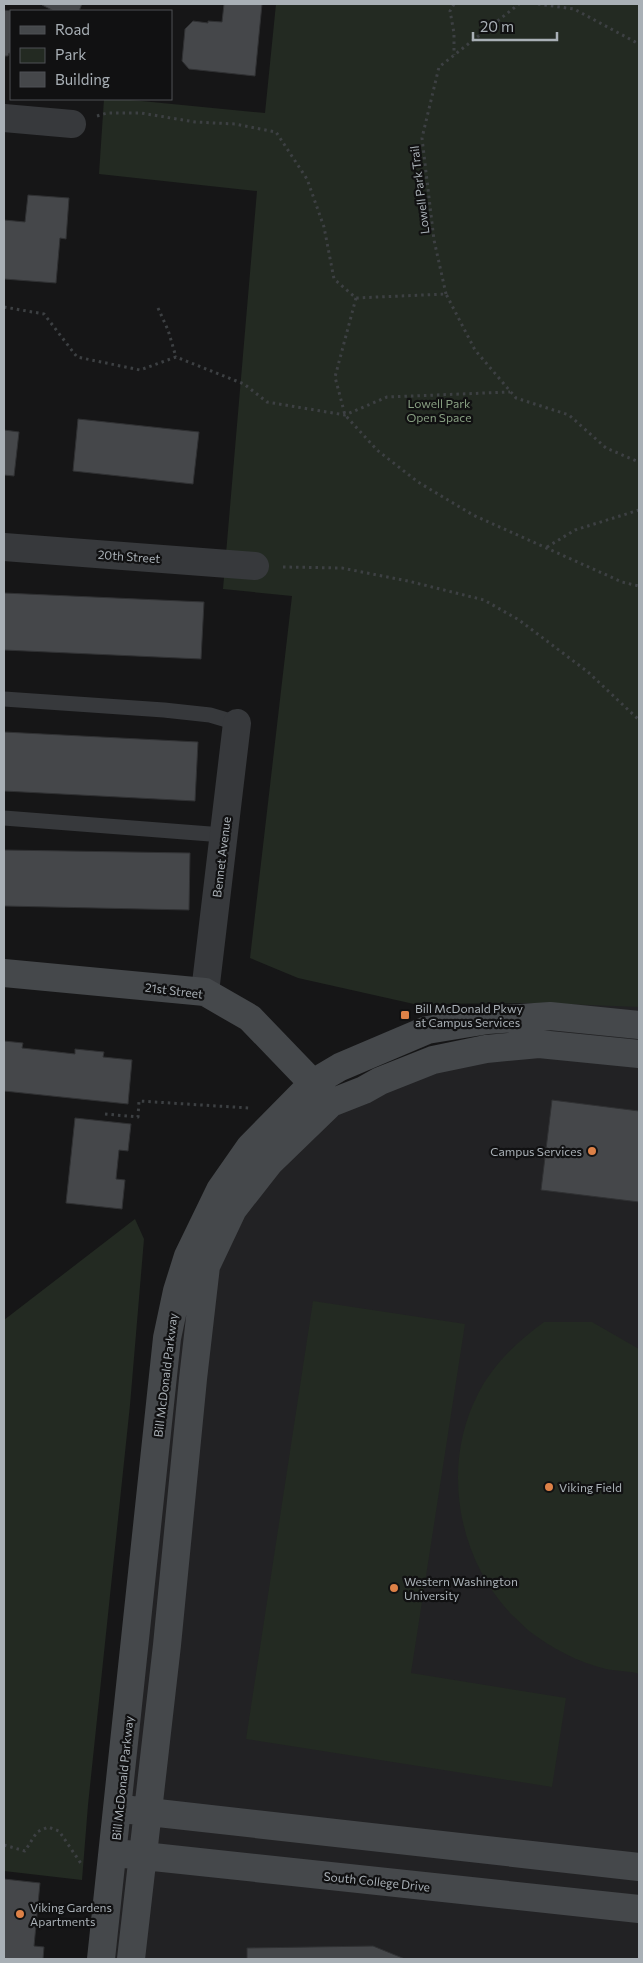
<svg xmlns="http://www.w3.org/2000/svg" width="643" height="1963" viewBox="0 0 643 1963" font-family="Commissioner,sans-serif">
  <rect width="100%" height="100%" fill="#161617"/>
  <path fill="#222224" d="M639,842V1959H109L174,1343L227,1194L316,1096L543,1030Z"/>
  <path fill="#232a22" d="M276,4H639V1007L538,1003L414,1004L298,978L250,958L292,596L223,589L257,191L99,174L104,99H121L265,113Z
    M135,1219L144,1239L130,1405L88,1805L82,1880L4,1871V1320Z
    M313,1301L465,1324L411,1673L566,1698L552,1787L246,1739Z
    M544,1322H592L639,1349V1674C632,1671 616,1671 606,1669C577,1662 552,1648 529,1631C523,1626 518,1620 512,1615C457,1558 441,1465 478,1394C493,1364 517,1342 544,1322Z"/>
  <path fill="#45474a" stroke="#303133" d="M43,4H82L79,11H54L42,5Z
    M224,4H262L255,76L189,69L182,61L185,29L193,21L208,23V21L222,22Z
    M4,10L12,11L11,53H9L8,56H5L4,63Z
    M28,195L69,198L66,239L60,238L56,283L4,279V220L25,222Z
    M78,419L199,432L193,484L73,471Z
    M4,430L19,432L14,476L4,475Z
    M4,593L204,602L201,659L4,650Z
    M4,732L198,742L195,801L4,791Z
    M4,850L190,853L189,910L4,906Z
    M4,1041L23,1043L22,1048L75,1054V1049L104,1052L103,1057L132,1060L128,1104L4,1091Z
    M552,1100L639,1111V1202L541,1190Z
    M75,1118L131,1124L128,1151L119,1150L116,1179L125,1180L122,1209L66,1203Z
    M4,1879L40,1883L34,1946L44,1947L43,1959H4Z
    M373,1946L405,1959H247V1948Z"/>
  <g fill="none" stroke-linecap="round" stroke-linejoin="round">
    <path stroke="#3d4043" stroke-width="3" stroke-dasharray="2.5 4" stroke-linecap="butt" d="M454,4L450,11L454,33V55
      M538,4L574,9L639,44
      M97,116L107,113H141L195,122L235,124L276,132L307,179L324,227L334,279L356,298L446,294L475,350L516,398L569,415L606,448L639,462
      M446,294L434,240L422,138L439,67L519,4
      M356,298L335,377L345,415L377,450L418,482L473,515L622,582L639,586
      M4,307L44,314L77,357L140,370L176,357L244,384L267,402L345,415L387,397L510,392
      M158,308L168,330L176,357
      M547,547L575,530L639,510
      M283,567L342,568L408,581L484,600L519,620L588,672L639,720
      M105,1114L138,1117L139,1101L249,1108
      M4,1845L25,1851L37,1832L48,1827L59,1831L82,1865"/>
    <path stroke="#37393c" stroke-width="15" d="M4,699L164,710L210,715L237,723
      M4,818L223,835"/>
    <path stroke="#37393c" stroke-width="28" d="M4,118L72,124
      M4,547L255,566
      M205,992L237,723"/>
    <path stroke="#45484b" stroke-width="28" d="M4,973L205,992L250,1018L326,1097
      M131,1810L639,1867
      M125,1854L639,1909
      M101,1959L167,1338L177,1291L188,1256L220,1190L250,1147L313,1083L340,1067L427,1030L488,1020L550,1016L639,1025
      M131,1959L167,1645L193,1379L206,1266L233,1209L269,1163L331,1103L364,1090L380,1081L433,1060L486,1049L539,1044L639,1054"/>
  </g>
  <g fill="#dd8147" stroke="#111112" stroke-width="2">
    <rect x="400" y="1010" width="10" height="10" rx="2.5"/>
    <circle cx="592" cy="1151" r="5"/>
    <circle cx="549" cy="1487" r="5"/>
    <circle cx="394" cy="1588" r="5"/>
    <circle cx="20" cy="1914" r="5"/>
  </g>
  <g text-anchor="middle" dominant-baseline="central" stroke-width="4.5" stroke-linejoin="round" paint-order="stroke">
    <g font-size="12" fill="#a9b0b6" stroke="#111112">
      <text transform="translate(419 190) rotate(-97)">Lowell Park Trail</text>
      <text transform="translate(129 556) rotate(4)">20th Street</text>
      <text transform="translate(221 857) rotate(-83)">Bennet Avenue</text>
      <text transform="translate(174 990) rotate(7)">21st Street</text>
      <text transform="translate(165 1375) rotate(-83)">Bill McDonald Parkway</text>
      <text transform="translate(122 1778) rotate(-84)">Bill McDonald Parkway</text>
      <text transform="translate(377 1881) rotate(6)">South College Drive</text>
    </g>
    <g font-size="12" fill="#889f82" stroke="#111112">
      <text x="439" y="403">Lowell Park<tspan x="439" dy="14">Open Space</tspan></text>
    </g>
    <g font-size="12" fill="#a9b0b6" stroke="#111112" text-anchor="start">
      <text x="415" y="1008">Bill McDonald Pkwy<tspan x="415" dy="14">at Campus Services</tspan></text>
      <text x="582" y="1151" text-anchor="end">Campus Services</text>
      <text x="559" y="1487">Viking Field</text>
      <text x="404" y="1581">Western Washington<tspan x="404" dy="14">University</tspan></text>
      <text x="30" y="1907">Viking Gardens<tspan x="30" dy="14">Apartments</tspan></text>
    </g>
  </g>
  <rect width="643" height="1963" fill="none" stroke="#a9b0b6" stroke-width="10"/>
  <rect x="10" y="10" width="162" height="90" fill="#111112" stroke="#4e5154"/>
  <rect x="20" y="26" width="25" height="8" fill="#45484b" stroke="#4e5154"/>
  <text x="55" y="35" font-size="15" fill="#a9b0b6">Road</text>
  <rect x="20" y="48" width="25" height="15" fill="#232a22" stroke="#4e5154"/>
  <text x="55" y="60" font-size="15" fill="#a9b0b6">Park</text>
  <rect x="20" y="72" width="25" height="15" fill="#45474a" stroke="#4e5154"/>
  <text x="55" y="85" font-size="15" fill="#a9b0b6">Building</text>
  <path d="M473 32v8h84v-8" fill="none" stroke="#a9b0b6" stroke-width="2.5"/>
  <text x="480" y="32" font-size="15" fill="#a9b0b6" stroke="#111112" stroke-width="4" paint-order="stroke">20 m</text>
</svg>
